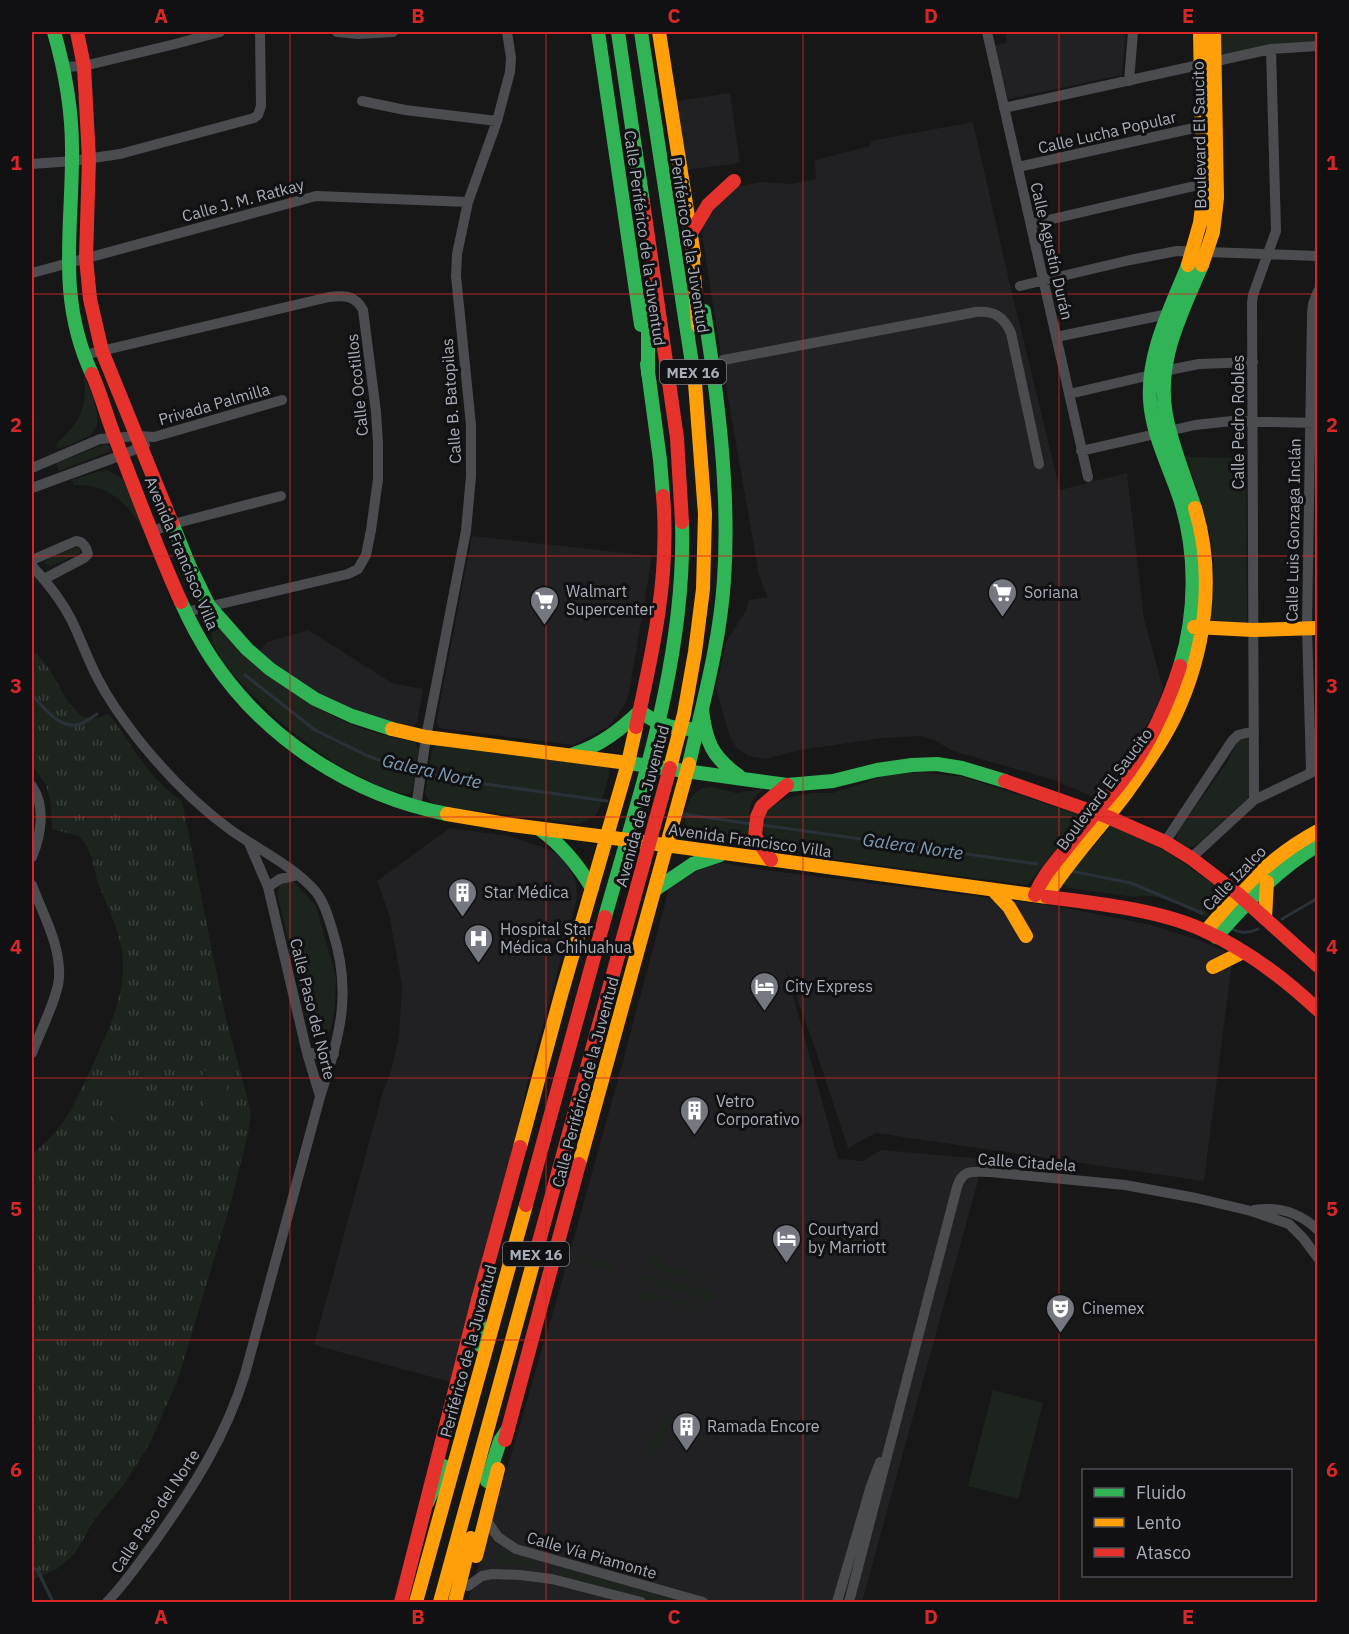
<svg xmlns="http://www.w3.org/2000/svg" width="1349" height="1634" viewBox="0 0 1349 1634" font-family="'IBM Plex Sans',sans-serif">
  <defs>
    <pattern id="grass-tufts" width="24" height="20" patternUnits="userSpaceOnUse" patternTransform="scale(1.5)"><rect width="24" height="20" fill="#1d241e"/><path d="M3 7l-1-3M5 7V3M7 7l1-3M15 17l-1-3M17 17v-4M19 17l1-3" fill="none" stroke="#3b413d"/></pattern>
  </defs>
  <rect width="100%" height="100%" fill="#171717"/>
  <path fill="#212123" d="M1005,32H1126L1122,75L1008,99L994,46L1007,42Z
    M730,93L740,163L687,170L677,101Z
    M973,122L1010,285L1060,490L1127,473L1144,619L1163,688L1156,710L1105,791L1095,798L1054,780L953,751L936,741L921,736L881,738L801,750L765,759L748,756L736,747L729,734L716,688L726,642L746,611L749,600L768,597L759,576L721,356L702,234L703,221L727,191L740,186L761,182L790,184L816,179L815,160L870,146L871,141Z
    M472,536L652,556L629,693L623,708L608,727L573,745L439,728L436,723Z
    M308,630L392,683L423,689L417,722L412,727H405L328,701L258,654L267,642Z
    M450,828L508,836L551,850L561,857L570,869L576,883L577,899L528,1080L517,1132L450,1382L314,1345L382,1095L392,1067L399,1036L402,985L389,914L377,881Z
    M724,863L756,869L1056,906L1151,925L1196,939L1233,955L1204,1181L876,1133L848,1148L815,1048L785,966L838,1159L863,1161L881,1150L984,1159L862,1602H468L560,1288L617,1083L669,889L695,869Z"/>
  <path fill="url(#grass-tufts)" d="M32,649L48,667L67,700L82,717L96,718L109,714C130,743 151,781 182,801L225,1015L246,1093L251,1114L248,1134L230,1206L178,1379L150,1443L125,1483L94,1520L75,1553L57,1569L32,1580V1154C62,1131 73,1108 89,1073C106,1035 128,994 122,951C118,928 108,907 99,886C95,875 94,862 89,851C87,846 82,840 79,836L52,829L51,804L46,785L32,765Z"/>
  <path fill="#1d241e" d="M1220,32H1317V43L1220,57Z
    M84,376C90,391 107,423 90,435C81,441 68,445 58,449L56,444C79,424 88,407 84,376Z
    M106,444L110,447V451L59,471L56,463Z
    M1185,457L1246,458L1247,626L1210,624C1213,598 1217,571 1212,545C1207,515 1197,485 1185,457Z
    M107,470L122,478L126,485L144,531C127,502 108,484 74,485L72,480L100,471Z
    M78,547L81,550L79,554L51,566L44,563L47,559Z
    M216,630H220C254,659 287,692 327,713C354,728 384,736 415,742L419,749L413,787L411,793C400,796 386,788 376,784C362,777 348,771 335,763C320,753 305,742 290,730C273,716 205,653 212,632Z
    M1242,737H1248L1249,795L1247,799L1195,846L1189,848L1176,840L1178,831L1227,763L1237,742Z
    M437,745L607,767L610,772L599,810L595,816L579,824L440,806C432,803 428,801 425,793L432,750Z
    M919,772L964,777L1083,816L1027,885L810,856C798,851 770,844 764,832C762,827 763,819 763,813L770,806L785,799L800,795L814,793H833L884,776Z
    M711,787L736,793L764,789C759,792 753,798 751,804C748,813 748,839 750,849C743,845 736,841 729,839C707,832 673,842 689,802C693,792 700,788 711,787Z
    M1111,826L1164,850L1229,895L1205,917C1184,907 1157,891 1134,897L1069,888L1064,885V880Z
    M291,881L294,882L316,906L336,977L335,1007L331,1028L329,1033L326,1035H314L311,1033L277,894L281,884Z
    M212,1069L220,1070L227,1089V1102L221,1113L215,1116L207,1114L204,1109L205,1096L201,1086L203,1072L207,1070Z
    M116,1076L128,1079L143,1100L147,1110L140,1116C132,1117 130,1114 123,1121L119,1122L114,1120L109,1113L111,1107C105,1097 105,1084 116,1076Z
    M650,1255C658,1257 660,1263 667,1266L713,1277V1279C699,1278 666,1275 654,1268C649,1266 649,1260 647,1256Z
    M578,1256L613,1266L612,1271L576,1262Z
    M646,1275L715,1292L712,1302H708L680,1291L646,1281L643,1279V1276Z
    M647,1291L654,1293L706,1309L705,1310L686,1307L660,1300L642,1301L637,1300L641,1292Z
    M993,1390L1043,1403L1018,1499L968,1486Z
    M671,1411L672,1414C667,1430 665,1452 646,1454C651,1438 659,1423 671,1411Z
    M498,1548L513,1556L538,1562L540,1565L538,1568L515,1564L494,1565Z
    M567,1569L682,1602H659L590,1586L564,1576L559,1573L561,1570Z"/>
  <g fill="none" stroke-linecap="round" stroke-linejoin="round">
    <path stroke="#2a3239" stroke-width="3" d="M245,675L315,730L368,756L393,765L450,779L607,801
      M32,695C44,707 60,731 80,724C86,722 92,717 97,714
      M683,814L752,824
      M762,825L1037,864
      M1071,871L1131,883L1202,913
      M1282,919L1318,898
      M1230,928C1240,933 1248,934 1258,929
      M32,1569H37L53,1602"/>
    <path stroke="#4b4c50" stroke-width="10" d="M337,32L358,34L393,32
      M987,32L1088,477
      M64,67L84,66L175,44L220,32
      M1129,81L1133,32
      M362,101L405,110L497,121
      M1004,108L1271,49L1318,46
      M32,164L72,161L120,154L254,118L258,115L261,106L260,32
      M1018,167L1203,126
      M1031,224L1203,184
      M32,273L316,196L468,202
      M1020,286L1130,260L1177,251L1318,256
      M1056,337L1168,314
      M84,355L329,297C344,295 355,295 363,310L376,412L378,443V479L371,530L366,555L358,569L348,574L186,612
      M723,360L976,312C994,310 1004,317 1011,333L1039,464
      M1164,371L1199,364L1253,362
      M1069,394L1151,375
      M1081,451L1195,425L1232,421L1318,423
      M32,468L100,439L138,436L154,437L282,400
      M32,488L122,455L145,445
      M152,531L173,524L281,496
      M32,560L76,541C83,541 87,548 88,554L84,558L44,579
      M32,566C47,582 62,601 72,621C81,640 88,660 98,679C109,700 123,720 138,739C165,773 196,805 232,831C258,849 295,867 316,892C324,902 328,916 332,929C353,993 340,1034 320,1097L245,1374C226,1437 191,1491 153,1544C138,1564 124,1585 107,1602
      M1311,771L1307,628L1312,314L1313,304L1318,291
      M32,786C46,807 41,835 32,857
      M1254,800L1252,303L1253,295L1276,231L1271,49
      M416,808L426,737L466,531L471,476V425L456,276L457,254L468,202L497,121L510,72L511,58L507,32
      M1165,842L1232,741L1238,735L1254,731
      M249,843L268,887L307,1053L320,1096
      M1191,858L1254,800L1317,770
      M32,885C43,915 61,945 59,978C58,997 39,1034 32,1053
      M268,887L280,879L298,875
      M307,1053L334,1054
      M1254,1210C1279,1206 1299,1212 1318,1230
      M485,1518L498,1537L516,1549L703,1602
      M468,1586L482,1576L492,1574L520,1575L552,1579L641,1602
      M837,1602L871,1486L880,1462
      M849,1602L957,1187C963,1168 974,1172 990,1172L1125,1185L1196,1198L1251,1211L1289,1224L1303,1238L1318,1258"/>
    <path stroke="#30b455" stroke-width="14" d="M54,32C65,70 72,109 72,149C73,229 56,297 92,374
      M598,32L641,325
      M618,32L643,202
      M641,32L695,383
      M648,305V374
      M647,364L660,460L663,496
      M1195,508C1185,477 1172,447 1166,415C1156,361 1181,314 1202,265
      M172,523L189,565L209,606L247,649L270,669L315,699L352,716L392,729
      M181,602C190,622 200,641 212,659C265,739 353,796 447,814
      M1180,666C1197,612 1197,549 1179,496C1168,464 1152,433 1150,400C1147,353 1171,308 1188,265
      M702,710C706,742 712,757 739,776
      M574,754C601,745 620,730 640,711C655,723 671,729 690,729
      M628,763L787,785L833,781L877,770L912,765L937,764L962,768L1005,781
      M689,764C703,703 720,642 724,580C730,493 718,397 704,311
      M541,830C563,846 578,865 592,888
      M656,889L693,864L720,855
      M605,917C641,789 686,657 682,522
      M1216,937C1247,902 1278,869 1318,845
      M478,1300L480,1345
      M487,1481L500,1441L508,1429
      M427,1503L444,1466"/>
    <path stroke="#ff9f0a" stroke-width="14" d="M659,32L694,255
      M692,246L698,326
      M1188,265L1200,223L1203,198L1200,32
      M1202,265L1213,232L1217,198L1214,32
      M1194,627L1253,630L1318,628
      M392,729L426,737L628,763
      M670,768L684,714L695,652L703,589L705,514L695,383
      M447,814L512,825L606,837
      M606,837L1047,897
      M993,890L1009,907L1026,936
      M1046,897C1070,859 1101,827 1127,792C1144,768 1161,744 1174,718C1205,654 1216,576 1195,508
      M1265,918L1267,882
      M1206,931C1241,889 1270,857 1318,831
      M1213,967L1243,952
      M520,1147L561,995L628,763L636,727
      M579,1164L689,764
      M476,1556L498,1469
      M416,1602L526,1205
      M440,1602L538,1245
      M455,1602L471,1538"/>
    <path stroke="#e5322d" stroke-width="14" d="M77,32L84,66L89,159L86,258L90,299L102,351L172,523
      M643,202L677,438L682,522
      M690,235L708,205L734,181
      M92,374C101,394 106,414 114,435C136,491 156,547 181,602
      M636,727C653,651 670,574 663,496
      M1005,781L1108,817L1165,842L1191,858L1238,894L1318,966
      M771,860L755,836L757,817L762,806L787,785
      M1035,895C1042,877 1054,864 1066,849C1083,827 1101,807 1119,785C1147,750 1166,709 1180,666
      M1047,897C1095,903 1161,910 1205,931C1247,950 1285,979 1318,1010
      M526,1205L605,917
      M538,1245L670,768
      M505,1440L579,1164
      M401,1602L478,1300L520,1147"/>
  </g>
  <path fill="none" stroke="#d62828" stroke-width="1.5" stroke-opacity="0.55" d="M290,32V1602M546,32V1602M803,32V1602M1059,32V1602M32,294H1318M32,556H1318M32,817H1318M32,1078H1318M32,1340H1318"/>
  <defs>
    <symbol id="supermarket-pin" viewBox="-11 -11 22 30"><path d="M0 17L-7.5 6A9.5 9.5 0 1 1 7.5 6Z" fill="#757880" stroke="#111113"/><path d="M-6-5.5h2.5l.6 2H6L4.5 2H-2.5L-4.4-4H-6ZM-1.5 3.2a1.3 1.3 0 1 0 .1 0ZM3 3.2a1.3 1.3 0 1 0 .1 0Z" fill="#fff"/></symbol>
    <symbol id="building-pin" viewBox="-11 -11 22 30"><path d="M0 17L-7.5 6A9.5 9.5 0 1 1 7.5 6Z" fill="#757880" stroke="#111113"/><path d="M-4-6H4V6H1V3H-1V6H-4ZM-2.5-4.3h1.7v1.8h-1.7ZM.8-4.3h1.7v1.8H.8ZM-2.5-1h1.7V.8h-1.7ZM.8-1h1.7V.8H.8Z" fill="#fff"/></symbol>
    <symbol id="hospital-pin" viewBox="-11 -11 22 30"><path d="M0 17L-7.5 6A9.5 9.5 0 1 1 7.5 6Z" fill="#757880" stroke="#111113"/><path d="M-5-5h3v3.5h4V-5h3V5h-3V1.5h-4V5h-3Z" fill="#fff"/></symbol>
    <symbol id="hotel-pin" viewBox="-11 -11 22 30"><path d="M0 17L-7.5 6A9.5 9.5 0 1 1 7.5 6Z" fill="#757880" stroke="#111113"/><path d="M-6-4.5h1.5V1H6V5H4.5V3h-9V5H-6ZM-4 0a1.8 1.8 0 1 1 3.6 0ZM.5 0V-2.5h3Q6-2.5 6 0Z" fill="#fff"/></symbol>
    <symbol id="theatre-pin" viewBox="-11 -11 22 30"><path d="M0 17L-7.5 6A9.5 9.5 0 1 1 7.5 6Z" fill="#757880" stroke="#111113"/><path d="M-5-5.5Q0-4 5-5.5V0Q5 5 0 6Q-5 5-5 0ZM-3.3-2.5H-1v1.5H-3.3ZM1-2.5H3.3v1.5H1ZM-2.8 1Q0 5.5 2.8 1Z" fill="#fff"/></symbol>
  </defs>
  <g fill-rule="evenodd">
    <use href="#supermarket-pin" x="986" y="576" width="33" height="45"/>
    <use href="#supermarket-pin" x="528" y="584" width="33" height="45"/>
    <use href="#building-pin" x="446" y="876" width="33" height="45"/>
    <use href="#hospital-pin" x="462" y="922" width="33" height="45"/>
    <use href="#hotel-pin" x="748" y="970" width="33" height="45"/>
    <use href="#building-pin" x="678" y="1094" width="33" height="45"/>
    <use href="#hotel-pin" x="770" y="1222" width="33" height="45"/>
    <use href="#theatre-pin" x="1044" y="1292" width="33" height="45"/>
    <use href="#building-pin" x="670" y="1410" width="33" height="45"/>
  </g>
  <g text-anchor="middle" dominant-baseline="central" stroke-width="6" stroke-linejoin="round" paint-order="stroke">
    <g fill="#111113" stroke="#7b7e86" stroke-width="1.5">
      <rect x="660" y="360" width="66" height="24" rx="4.5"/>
      <rect x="503" y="1242" width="66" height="24" rx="4.5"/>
    </g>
    <g font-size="15" font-weight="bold" fill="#a8adb8">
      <text x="693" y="372">MEX 16</text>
      <text x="536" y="1254">MEX 16</text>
    </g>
    <g font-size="16" fill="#a8adb8" stroke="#111113">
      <text transform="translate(1107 132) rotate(-13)">Calle Lucha Popular</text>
      <text transform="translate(1199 135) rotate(-91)">Boulevard El Saucito</text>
      <text transform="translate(243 200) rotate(-15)">Calle J. M. Ratkay</text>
      <text transform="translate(645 238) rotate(82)">Calle Periférico de la Juventud</text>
      <text transform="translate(690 245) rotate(81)">Periférico de la Juventud</text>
      <text transform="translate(1052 251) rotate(77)">Calle Agustín Durán</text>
      <text transform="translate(357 385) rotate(-96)">Calle Ocotillos</text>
      <text transform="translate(451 401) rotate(-94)">Calle B. Batopilas</text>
      <text transform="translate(214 404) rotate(-16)">Privada Palmilla</text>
      <text transform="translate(1238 422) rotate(-90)">Calle Pedro Robles</text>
      <text transform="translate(1293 530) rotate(-89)">Calle Luis Gonzaga Inclán</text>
      <text transform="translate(182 553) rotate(67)">Avenida Francisco Villa</text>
      <text transform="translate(1104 789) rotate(-53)">Boulevard El Saucito</text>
      <text transform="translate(642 806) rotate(-75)">Avenida de la Juventud</text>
      <text transform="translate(750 840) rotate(8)">Avenida Francisco Villa</text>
      <text transform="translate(1234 878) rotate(-46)">Calle Izalco</text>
      <text transform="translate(313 1009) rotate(76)">Calle Paso del Norte</text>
      <text transform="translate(585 1082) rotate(-75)">Calle Periférico de la Juventud</text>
      <text transform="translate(1027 1162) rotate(4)">Calle Citadela</text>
      <text transform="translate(468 1351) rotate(-75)">Periférico de la Juventud</text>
      <text transform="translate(155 1511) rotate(-56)">Calle Paso del Norte</text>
      <text transform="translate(592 1555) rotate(16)">Calle Vía Piamonte</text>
    </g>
    <g font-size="16" fill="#a8adb8" stroke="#111113" text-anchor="start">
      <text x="566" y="591">Walmart<tspan x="566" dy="18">Supercenter</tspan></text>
      <text x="1024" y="592">Soriana</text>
      <text x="484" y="892">Star Médica</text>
      <text x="500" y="929">Hospital Star<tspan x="500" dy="18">Médica Chihuahua</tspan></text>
      <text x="785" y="986">City Express</text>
      <text x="716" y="1101">Vetro<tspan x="716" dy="18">Corporativo</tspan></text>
      <text x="808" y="1229">Courtyard<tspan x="808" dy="18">by Marriott</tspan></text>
      <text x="1082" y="1308">Cinemex</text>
      <text x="707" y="1426">Ramada Encore</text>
    </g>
    <g font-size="18" font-style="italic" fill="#7f9bb3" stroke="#111113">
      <text transform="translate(432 771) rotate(13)">Galera Norte</text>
      <text transform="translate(913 846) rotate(8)">Galera Norte</text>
    </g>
  </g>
  <rect width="1349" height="1634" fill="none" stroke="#111113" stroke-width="66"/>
  <rect x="1082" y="1469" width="210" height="108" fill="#111113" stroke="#4d4f55" stroke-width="1.5"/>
  <rect x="1094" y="1488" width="30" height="9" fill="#30b455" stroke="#4d4f55" stroke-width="1.5"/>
  <text x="1136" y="1499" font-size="18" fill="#a8adb8">Fluido</text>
  <rect x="1094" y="1518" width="30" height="9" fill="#ff9f0a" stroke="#4d4f55" stroke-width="1.5"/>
  <text x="1136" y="1529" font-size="18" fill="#a8adb8">Lento</text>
  <rect x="1094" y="1548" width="30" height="9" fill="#e5322d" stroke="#4d4f55" stroke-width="1.5"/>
  <text x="1136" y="1559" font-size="18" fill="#a8adb8">Atasco</text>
  <rect x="33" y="33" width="1283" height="1568" fill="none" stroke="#d62828" stroke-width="2"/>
  <g font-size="20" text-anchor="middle" font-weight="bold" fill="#d62828">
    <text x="161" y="23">A</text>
    <text x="418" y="23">B</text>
    <text x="674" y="23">C</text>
    <text x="931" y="23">D</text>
    <text x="1188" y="23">E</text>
    <text x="16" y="170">1</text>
    <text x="1332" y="170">1</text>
    <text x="16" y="432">2</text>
    <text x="1332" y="432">2</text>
    <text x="16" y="693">3</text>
    <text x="1332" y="693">3</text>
    <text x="16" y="954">4</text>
    <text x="1332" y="954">4</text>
    <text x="16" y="1216">5</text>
    <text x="1332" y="1216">5</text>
    <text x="16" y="1477">6</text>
    <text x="1332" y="1477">6</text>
    <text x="161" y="1624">A</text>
    <text x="418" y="1624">B</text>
    <text x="674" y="1624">C</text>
    <text x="931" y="1624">D</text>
    <text x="1188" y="1624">E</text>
  </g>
</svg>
